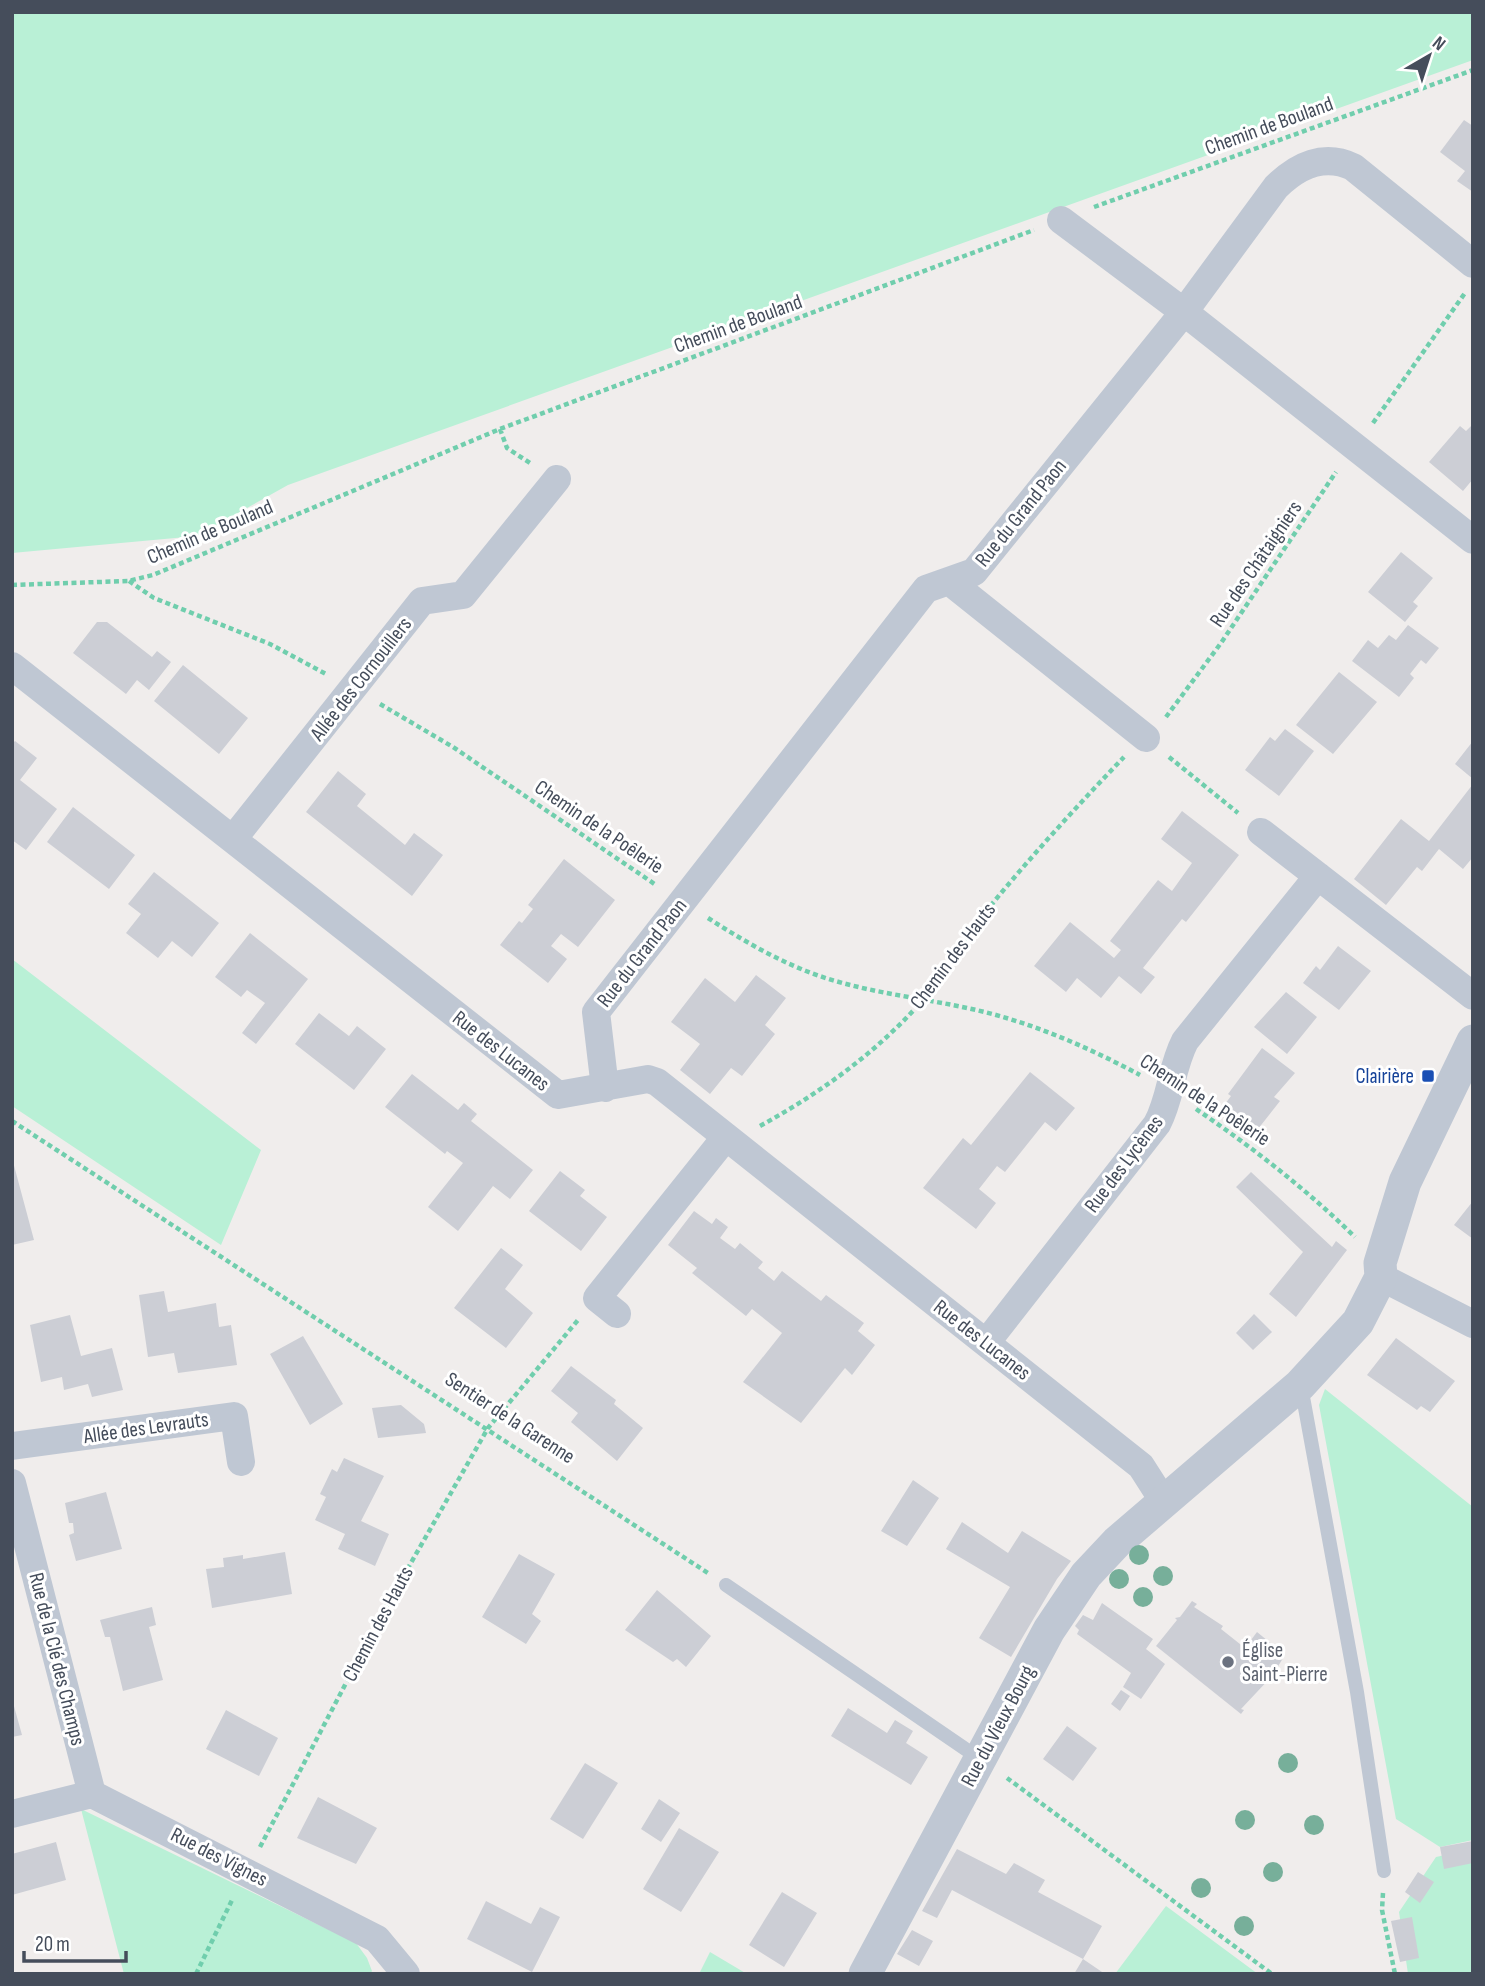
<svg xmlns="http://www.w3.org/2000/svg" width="1485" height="1986" viewBox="0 0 1485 1986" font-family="'Sofia Sans Condensed',sans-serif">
  <rect width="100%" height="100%" fill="#f0edec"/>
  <path fill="#b9f0d6" d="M12,12H1473V60L288,485L197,536L12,553Z
    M12,959L261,1150L221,1245L12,1106Z
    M1325,1389L1473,1507V1840L1440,1847L1396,1819L1319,1405Z
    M81,1809L356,1943L367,1958L372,1971L370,1974H124Z
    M1473,1849V1974H1408L1399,1912L1436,1857Z
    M1166,1906L1258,1974H1115Z
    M710,1952L747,1974H699Z"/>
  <path fill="#ccced5" d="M1464,120L1473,126V192L1457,181L1465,171L1440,152Z
    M1473,424V479L1463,491L1429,462L1460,426L1466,431Z
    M1401,552L1433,578L1413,602L1418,606L1405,622L1368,592Z
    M97,622H107L152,657L157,651L171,662L149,690L137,680L126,694L73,653Z
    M1408,625L1439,648L1426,664L1421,660L1410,674L1414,678L1399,697L1352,661L1368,640L1378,648L1389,635L1396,640Z
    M183,665L248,718L219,754L154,701Z
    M1339,672L1377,702L1333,754L1296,725Z
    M1285,729L1314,751L1279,796L1245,770L1270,737L1275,741Z
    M15,741L37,758L20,780L57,809L26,850L12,840V744Z
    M1473,741V779L1455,764Z
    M338,771L366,794L357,806L405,845L414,833L443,855L412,896L306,812Z
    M1473,784V857L1463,869L1439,849L1422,871L1417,867L1386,905L1354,879L1401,819L1429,841Z
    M73,807L135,855L109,889L47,842Z
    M1182,811L1239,855L1186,922L1182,919L1143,968L1155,977L1141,994L1119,976L1101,998L1077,978L1066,992L1034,966L1070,922L1114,958L1121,950L1110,941L1158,880L1172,891L1192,863L1161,839Z
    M564,859L615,900L578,947L561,934L551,946L567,959L548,983L500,945L519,921L522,923L533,909L528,905Z
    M154,872L219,923L192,957L172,941L158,958L126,933L141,914L128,904Z
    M250,933L308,979L256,1044L242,1033L265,1003L247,990L241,997L215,977Z
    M1338,946L1371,971L1339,1010L1303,983L1316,966L1320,970Z
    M756,975L786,998L765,1025L775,1034L742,1076L731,1068L710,1094L680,1070L700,1044L671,1022L705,978L735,1002Z
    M1286,992L1317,1017L1287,1054L1254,1027Z
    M319,1013L349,1036L357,1026L386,1049L354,1090L295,1044Z
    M1262,1048L1295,1073L1274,1097L1280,1101L1254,1134L1222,1108L1231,1096L1228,1094Z
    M1030,1072L1075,1108L1056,1131L1045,1122L1005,1172L997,1166L979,1189L996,1203L976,1229L923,1188L963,1138L971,1145Z
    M412,1074L458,1110L464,1103L477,1114L471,1121L533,1170L510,1199L493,1186L458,1231L428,1207L463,1163L447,1151L445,1154L385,1107Z
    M12,1158L34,1240L12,1245Z
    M560,1171L585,1190L580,1196L607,1217L581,1251L529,1211Z
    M1251,1172L1332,1247L1336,1241L1347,1250L1296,1317L1269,1294L1303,1252L1236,1187Z
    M1473,1201V1239L1454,1225Z
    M694,1211L712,1224L716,1218L728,1227L720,1238L735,1249L740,1243L763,1262L758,1268L774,1281L782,1271L821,1301L826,1295L864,1323L858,1331L875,1345L852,1375L845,1368L801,1423L743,1382L782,1333L752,1309L746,1316L692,1273L697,1268L668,1245Z
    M501,1248L523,1265L505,1289L533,1313L506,1348L454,1308Z
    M164,1291L168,1312L216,1303L219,1327L231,1325L237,1365L178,1373L174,1353L148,1357L139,1295Z
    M1254,1314L1272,1332L1253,1350L1236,1333Z
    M70,1315L81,1356L112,1348L123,1390L92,1397L88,1384L64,1390L62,1377L41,1382L30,1325Z
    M303,1336L343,1404L310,1425L270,1354Z
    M1396,1338L1455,1381L1430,1412L1421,1406L1417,1410L1367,1375Z
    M571,1366L616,1400L614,1404L643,1428L617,1461L571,1422L578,1413L551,1391Z
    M401,1405L424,1424L426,1433L378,1438L372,1408Z
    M344,1458L384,1476L361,1521L389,1534L375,1566L338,1549L345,1534L315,1520L326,1497L320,1494L332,1469L337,1472Z
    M913,1480L939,1498L907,1546L881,1531Z
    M106,1492L122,1549L76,1561L69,1535L74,1533L73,1523H69L65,1503Z
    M962,1522L1008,1553L1022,1531L1071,1561L1057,1579L1011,1657L979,1638L1010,1587L946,1549Z
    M285,1552L292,1594L212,1608L206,1569L224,1567L223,1558L243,1555V1559Z
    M519,1554L555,1574L532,1614L541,1621L526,1644L482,1617Z
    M657,1590L711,1636L686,1667L677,1659L673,1662L625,1630Z
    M1192,1601L1197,1604L1194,1607L1223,1626L1221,1629L1245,1648L1257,1632L1285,1655L1272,1676L1241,1709L1244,1710L1241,1714L1156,1646L1177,1620L1175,1618L1180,1617Z
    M1102,1603L1153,1639L1146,1649L1165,1664L1141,1699L1123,1687L1131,1673L1077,1634L1079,1630L1075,1626L1083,1615L1093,1620Z
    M152,1607L156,1625L149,1627L163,1680L123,1691L110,1637H105L100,1620Z
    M1121,1690L1130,1696L1120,1711L1111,1704Z
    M12,1699L22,1735L12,1737Z
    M848,1708L887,1733L895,1720L913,1731L906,1743L928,1757L911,1785L831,1736Z
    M226,1710L278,1738L259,1776L206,1749Z
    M1067,1726L1097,1748L1073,1781L1043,1759Z
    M585,1763L618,1783L583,1839L550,1819Z
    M318,1797L377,1828L356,1864L297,1838Z
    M659,1799L680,1813L661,1842L641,1829Z
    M679,1828L719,1852L681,1912L643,1889Z
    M1473,1841V1863L1444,1869L1440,1847Z
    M56,1842L66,1880L12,1895V1854Z
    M957,1849L1006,1874L1014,1863L1045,1880L1038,1892L1102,1926L1083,1959L952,1890L937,1918L922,1911Z
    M1418,1872L1434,1882L1420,1903L1405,1892Z
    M782,1892L817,1913L784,1967L749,1945Z
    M486,1901L531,1924L540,1907L560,1917L532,1972L467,1939Z
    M1412,1917L1419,1958L1400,1962L1391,1921Z
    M912,1930L933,1941L919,1966L897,1954Z
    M1083,1959L1105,1974H1074Z"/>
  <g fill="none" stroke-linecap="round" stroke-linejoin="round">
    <path stroke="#70cead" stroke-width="4.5" stroke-dasharray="5 3.5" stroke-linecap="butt" d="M1094,207L1473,70
      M1373,423L1465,293
      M500,429L507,448L530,463
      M129,581L154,598L270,644L326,674
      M12,585L128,581L153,575L500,429L1034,230
      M380,704L453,747L656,885
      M1166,717L1221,643L1336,472
      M1169,757L1238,813
      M708,918C739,938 771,957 806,971C869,996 939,998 1003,1017C1051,1031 1097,1052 1140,1075
      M1196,1109C1253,1148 1305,1188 1355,1237
      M12,1121L708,1573
      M760,1126C831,1087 895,1039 944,974C961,952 974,926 992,904C1034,853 1079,804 1124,757
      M1007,1778L1272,1974
      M260,1847L388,1603L488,1428L578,1320
      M1383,1893L1382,1910L1395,1974
      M196,1974L233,1898"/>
    <path stroke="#bfc7d3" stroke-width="14" d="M1301,1386L1357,1692L1384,1871
      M726,1585L980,1759"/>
    <path stroke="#bfc7d3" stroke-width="28" d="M1061,220L1184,312L1473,540
      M949,581L1146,738
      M12,666L558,1095L648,1079L657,1082L1141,1466L1164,1502
      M1261,832L1473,996
      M233,839L422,601L463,595L557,479
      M605,1088L596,1012L926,589L974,572L1184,312L1276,187C1298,165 1324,153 1353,167L1473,264
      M1381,1277L1473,1324
      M617,1314L597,1298L725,1138
      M986,1343L1157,1124C1171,1098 1171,1068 1185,1041L1318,876
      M12,1446L234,1416L241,1462
      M12,1483L92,1794
      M12,1814L92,1794L377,1939L406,1974"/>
    <path stroke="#bfc7d3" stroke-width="33" d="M865,1974L1049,1630L1086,1575L1117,1542L1300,1385L1358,1322L1381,1277L1380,1263L1405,1182L1473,1041"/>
  </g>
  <g fill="#77af9a">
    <circle cx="1139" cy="1555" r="10"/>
    <circle cx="1163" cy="1576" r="10"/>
    <circle cx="1119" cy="1579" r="10"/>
    <circle cx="1143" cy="1597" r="10"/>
    <circle cx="1288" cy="1763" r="10"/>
    <circle cx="1245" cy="1820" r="10"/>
    <circle cx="1314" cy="1825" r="10"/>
    <circle cx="1273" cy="1872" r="10"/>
    <circle cx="1201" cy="1888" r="10"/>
    <circle cx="1244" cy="1926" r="10"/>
  </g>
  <rect fill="#1a4fb4" stroke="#fff" stroke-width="2.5" x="1421" y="1069" width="14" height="14" rx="3.5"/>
  <circle fill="#6b7280" stroke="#fff" stroke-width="2.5" cx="1228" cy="1662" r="7"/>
  <g text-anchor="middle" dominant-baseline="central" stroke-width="6" stroke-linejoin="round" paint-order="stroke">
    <g font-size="21" fill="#454d5b" stroke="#fff">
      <text transform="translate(1269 126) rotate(-20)">Chemin de Bouland</text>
      <text transform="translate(738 324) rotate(-20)">Chemin de Bouland</text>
      <text transform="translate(1021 513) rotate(-51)">Rue du Grand Paon</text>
      <text transform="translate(210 532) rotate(-23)">Chemin de Bouland</text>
      <text transform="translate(1256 564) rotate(-56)">Rue des Châtaigniers</text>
      <text transform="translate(361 679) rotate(-52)">Allée des Cornouillers</text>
      <text transform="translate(599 827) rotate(34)">Chemin de la Poêlerie</text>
      <text transform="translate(642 953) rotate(-52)">Rue du Grand Paon</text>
      <text transform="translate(953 956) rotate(-53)">Chemin des Hauts</text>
      <text transform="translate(501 1051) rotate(38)">Rue des Lucanes</text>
      <text transform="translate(1205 1100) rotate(33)">Chemin de la Poêlerie</text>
      <text transform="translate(1124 1164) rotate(-53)">Rue des Lycènes</text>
      <text transform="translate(982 1340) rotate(38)">Rue des Lucanes</text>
      <text transform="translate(510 1418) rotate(33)">Sentier de la Garenne</text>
      <text transform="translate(146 1428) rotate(-8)">Allée des Levrauts</text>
      <text transform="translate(378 1624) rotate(-62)">Chemin des Hauts</text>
      <text transform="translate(57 1659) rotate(76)">Rue de la Clé des Champs</text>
      <text transform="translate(998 1726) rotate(-62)">Rue du Vieux Bourg</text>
      <text transform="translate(219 1857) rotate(27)">Rue des Vignes</text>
    </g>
    <g font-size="21" fill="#164399" stroke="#fff" text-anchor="end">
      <text x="1414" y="1076">Clairière</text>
    </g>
    <g font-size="21" fill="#5b616d" stroke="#fff" text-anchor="start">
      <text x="1242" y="1650">Église<tspan x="1242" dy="24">Saint-Pierre</tspan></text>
    </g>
  </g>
  <rect width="1485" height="1986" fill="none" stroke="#454d5b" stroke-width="28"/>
  <g transform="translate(1429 56) rotate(39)" stroke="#ffffff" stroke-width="5" paint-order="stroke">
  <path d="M0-5L12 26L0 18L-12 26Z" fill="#454d5b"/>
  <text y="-10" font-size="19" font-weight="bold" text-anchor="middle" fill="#454d5b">N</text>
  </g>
  <path d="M24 1951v10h102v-10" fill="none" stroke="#454d5b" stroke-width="3.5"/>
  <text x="35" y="1951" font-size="21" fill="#454d5b" stroke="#ffffff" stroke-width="5" paint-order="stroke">20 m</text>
</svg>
